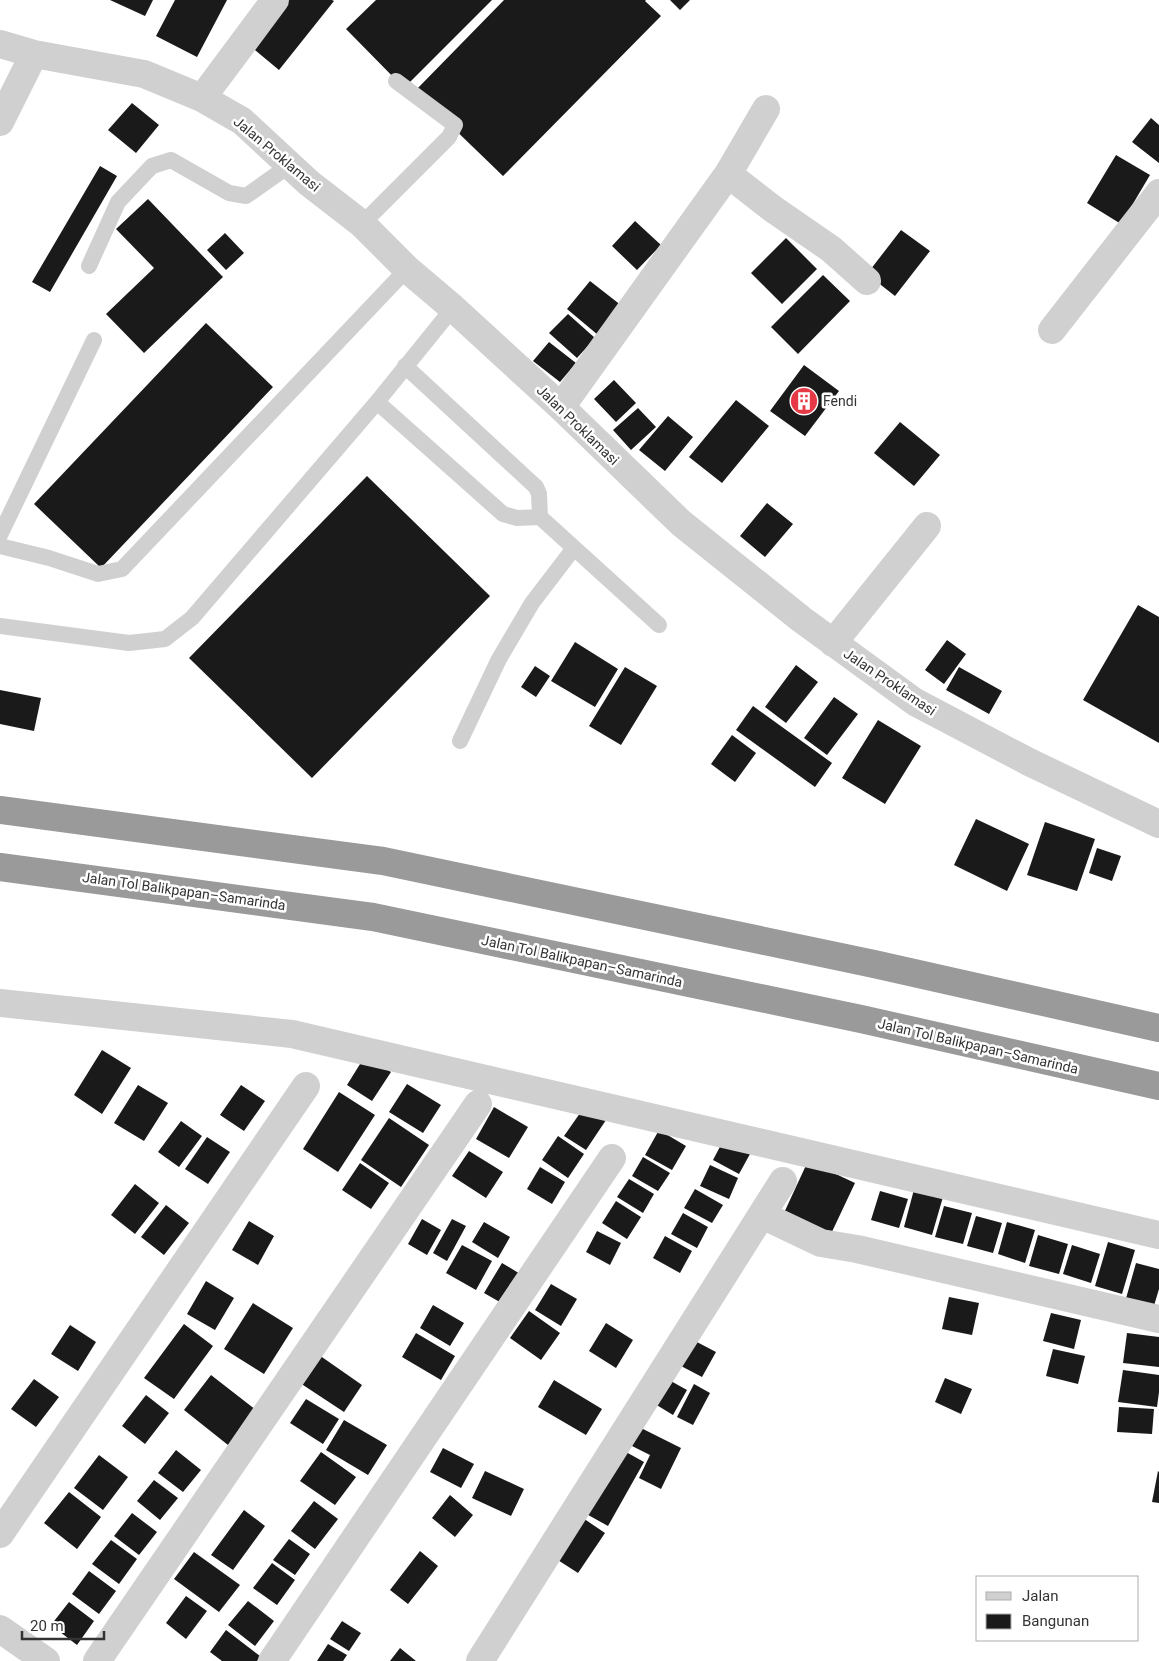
<svg xmlns="http://www.w3.org/2000/svg" width="1159" height="1661" viewBox="0 0 1159 1661" font-family="Roboto,sans-serif">
  <rect width="100%" height="100%" fill="#fff"/>
  <path fill="#1a1a1a" d="M110,0H153L145,16Z
    M175,0H227L197,57L156,36Z
    M285,0H332L334,1L279,70L249,45Z
    M376,0H492L404,88L346,29Z
    M504,0H646L645,1L661,16L503,176L415,91Z
    M670,0H690L680,10Z
    M132,103L159,125L136,153L108,130Z
    M1151,118L1159,125V163L1132,142Z
    M1116,155L1150,175L1121,224L1087,203Z
    M100,166L117,176L50,292L32,282Z
    M148,199L223,277L144,353L106,314L154,268L116,229Z
    M635,221L661,245L637,270L612,246Z
    M901,230L930,251L895,296L867,274Z
    M225,233L244,253L226,270L207,250Z
    M786,238L817,269L782,304L751,273Z
    M823,275L850,301L798,354L771,327Z
    M590,281L622,306L598,335L567,309Z
    M568,314L595,338L577,358L549,333Z
    M206,323L273,387L101,568L34,504Z
    M549,342L576,363L560,382L533,361Z
    M804,365L839,391L805,436L770,411Z
    M614,380L636,403L616,422L594,399Z
    M736,400L769,426L722,483L689,457Z
    M638,408L656,427L631,450L613,430Z
    M668,416L693,437L665,471L639,450Z
    M900,422L940,455L914,486L874,453Z
    M367,476L490,596L312,778L189,658Z
    M767,503L793,524L765,557L740,536Z
    M1138,605L1159,617V743L1083,700Z
    M947,640L966,654L944,684L925,670Z
    M575,642L618,669L595,707L551,681Z
    M796,665L818,682L786,723L765,707Z
    M535,666L550,676L536,697L521,687Z
    M625,667L657,686L621,745L589,726Z
    M959,667L1002,691L989,714L946,690Z
    M0,690L41,698L34,731L0,724Z
    M834,697L858,714L827,755L804,738Z
    M753,706L832,763L815,787L736,730Z
    M878,720L921,746L885,804L842,778Z
    M732,735L756,753L735,782L711,764Z
    M976,819L1029,844L1007,891L954,865Z
    M1045,822L1095,839L1077,891L1027,875Z
    M1097,848L1121,856L1112,881L1089,873Z
    M102,1050L131,1068L102,1114L74,1095Z
    M365,1056L391,1072L372,1101L347,1085Z
    M407,1084L441,1105L423,1133L389,1112Z
    M138,1085L168,1103L144,1141L114,1123Z
    M241,1085L265,1101L244,1131L220,1115Z
    M339,1092L375,1115L338,1172L303,1149Z
    M585,1106L606,1120L586,1150L564,1136Z
    M494,1107L528,1127L509,1158L476,1139Z
    M389,1118L429,1145L401,1187L361,1160Z
    M181,1121L202,1136L179,1167L158,1152Z
    M659,1130L686,1146L672,1170L645,1155Z
    M558,1136L584,1154L568,1178L542,1160Z
    M207,1137L230,1152L208,1184L185,1169Z
    M724,1139L750,1154L739,1174L713,1160Z
    M469,1151L503,1172L486,1198L452,1176Z
    M643,1157L670,1173L658,1191L632,1176Z
    M808,1161L855,1183L830,1236L783,1215Z
    M360,1163L389,1183L371,1209L342,1190Z
    M710,1165L738,1178L729,1199L700,1186Z
    M540,1167L565,1182L552,1204L527,1189Z
    M629,1179L654,1194L643,1213L617,1197Z
    M916,1182L945,1190L932,1235L904,1227Z
    M135,1184L159,1203L135,1234L111,1215Z
    M695,1189L723,1205L712,1223L684,1208Z
    M880,1191L908,1199L899,1228L871,1220Z
    M616,1201L641,1217L627,1239L602,1223Z
    M166,1205L189,1223L164,1255L141,1237Z
    M944,1206L972,1213L963,1244L935,1237Z
    M683,1213L708,1227L697,1248L671,1234Z
    M976,1216L1002,1223L993,1253L967,1246Z
    M422,1219L441,1230L427,1255L408,1244Z
    M452,1219L466,1226L447,1261L433,1253Z
    M249,1221L274,1236L258,1265L232,1250Z
    M484,1222L510,1237L498,1258L472,1242Z
    M1007,1222L1035,1230L1025,1263L998,1254Z
    M597,1231L621,1243L610,1265L586,1252Z
    M1038,1235L1068,1244L1059,1274L1029,1266Z
    M665,1236L692,1251L680,1273L653,1258Z
    M1108,1242L1135,1250L1122,1294L1095,1286Z
    M462,1245L492,1261L476,1290L446,1273Z
    M1072,1245L1100,1254L1091,1283L1063,1274Z
    M502,1263L522,1275L505,1305L484,1293Z
    M1136,1263L1159,1269V1289L1153,1309L1125,1302Z
    M206,1281L234,1298L215,1330L187,1314Z
    M551,1284L577,1299L561,1326L535,1310Z
    M949,1297L979,1303L972,1335L942,1329Z
    M253,1303L293,1328L264,1374L224,1349Z
    M433,1305L464,1323L450,1346L420,1328Z
    M529,1311L560,1333L541,1360L510,1338Z
    M1051,1313L1081,1320L1074,1349L1043,1341Z
    M606,1323L633,1340L616,1368L589,1351Z
    M184,1324L213,1346L174,1399L144,1378Z
    M70,1325L96,1342L78,1371L51,1354Z
    M416,1333L455,1356L441,1380L402,1357Z
    M1127,1333L1159,1337V1367L1123,1363Z
    M695,1341L716,1352L702,1377L681,1366Z
    M1053,1349L1085,1356L1078,1384L1046,1376Z
    M319,1355L362,1385L344,1412L300,1383Z
    M1123,1370L1159,1375V1392L1157,1407L1118,1402Z
    M211,1375L256,1410L228,1445L184,1410Z
    M945,1378L972,1389L961,1414L935,1402Z
    M34,1379L59,1397L36,1427L11,1409Z
    M554,1380L602,1409L586,1435L538,1407Z
    M669,1380L687,1390L673,1415L655,1404Z
    M694,1384L710,1393L693,1425L677,1417Z
    M146,1395L169,1413L145,1444L122,1426Z
    M306,1399L339,1419L323,1444L290,1423Z
    M1119,1407L1154,1409L1152,1434L1117,1432Z
    M344,1420L387,1445L368,1475L326,1450Z
    M637,1426L681,1448L661,1489L639,1478L650,1455L628,1444Z
    M617,1447L644,1462L608,1526L581,1511Z
    M443,1448L474,1464L461,1488L430,1472Z
    M176,1450L201,1470L183,1492L158,1473Z
    M321,1452L356,1477L335,1505L300,1481Z
    M99,1455L128,1477L103,1510L74,1488Z
    M485,1471L524,1489L511,1516L472,1498Z
    M1158,1471L1159,1472V1503L1152,1502Z
    M154,1480L178,1498L160,1520L137,1501Z
    M69,1492L101,1517L77,1549L44,1523Z
    M450,1495L473,1515L455,1537L432,1518Z
    M314,1501L338,1519L315,1549L291,1531Z
    M244,1510L265,1526L233,1570L211,1555Z
    M132,1513L157,1532L139,1555L114,1536Z
    M577,1514L605,1533L578,1573L550,1555Z
    M289,1539L310,1554L295,1575L273,1560Z
    M111,1540L137,1559L119,1584L92,1564Z
    M420,1551L438,1566L408,1604L390,1590Z
    M194,1552L240,1585L219,1612L174,1579Z
    M272,1563L295,1580L277,1605L253,1588Z
    M89,1571L116,1591L99,1614L72,1594Z
    M186,1596L207,1611L186,1639L166,1623Z
    M248,1601L274,1621L255,1646L228,1625Z
    M69,1602L94,1621L77,1645L51,1625Z
    M342,1621L361,1633L349,1651L330,1639Z
    M226,1630L260,1656L257,1661H222L210,1652Z
    M328,1644L347,1655L343,1661H317Z
    M400,1648L416,1661H390Z"/>
  <g fill="none" stroke-linecap="round" stroke-linejoin="round">
    <path stroke="#d0d0d0" stroke-width="16" d="M362,224L449,137L455,125L396,81
      M89,266L118,202L152,166L171,160L229,193L246,196L290,165
      M405,366L536,487L539,494L540,517
      M377,402L503,514L517,518L540,517L659,625
      M0,535L94,340
      M0,546L49,558L98,574L122,569L407,269
      M0,626L129,643L165,639L192,618L377,402L453,308
      M460,741L499,659L532,603L574,548"/>
    <path stroke="#d0d0d0" stroke-width="28" d="M0,44L34,54L144,74L202,98L242,121L309,183L362,224L407,269L453,308L561,407L681,523L801,619L915,702L1029,762L1159,824
      M202,98L275,0
      M0,122L34,54
      M728,174L766,109
      M1052,330L1159,193
      M561,407L728,174L773,209L831,249L867,281
      M833,643L927,526
      M0,1003L292,1034L1159,1235
      M762,1215L821,1243L857,1249L1159,1319
      M0,1534L306,1086
      M0,1629L46,1661
      M97,1661L478,1104
      M272,1661L612,1158
      M480,1661L783,1181"/>
    <path stroke="#9a9a9a" stroke-width="28" d="M0,810L383,861L874,964L1159,1028
      M0,867L373,917L861,1019L1159,1086"/>
  </g>
  <defs>
    <symbol id="building-disc" viewBox="-11 -11 22 22"><circle r="9.5" fill="#e63946" stroke="#fff"/><path d="M-4-6H4V6H1V3H-1V6H-4ZM-2.5-4.3h1.7v1.8h-1.7ZM.8-4.3h1.7v1.8H.8ZM-2.5-1h1.7V.8h-1.7ZM.8-1h1.7V.8H.8Z" fill="#fff"/></symbol>
  </defs>
  <g fill-rule="evenodd">
    <use href="#building-disc" x="788" y="385" width="32" height="32"/>
  </g>
  <g text-anchor="middle" dominant-baseline="central" stroke-width="5" stroke-linejoin="round" paint-order="stroke">
    <g font-size="14" fill="#333" stroke="#fff">
      <text transform="translate(277 154) rotate(40)">Jalan Proklamasi</text>
      <text transform="translate(578 425) rotate(44)">Jalan Proklamasi</text>
      <text transform="translate(890 682) rotate(34)">Jalan Proklamasi</text>
      <text transform="translate(184 891) rotate(8)">Jalan Tol Balikpapan–Samarinda</text>
      <text transform="translate(582 961) rotate(12)">Jalan Tol Balikpapan–Samarinda</text>
      <text transform="translate(978 1046) rotate(13)">Jalan Tol Balikpapan–Samarinda</text>
    </g>
    <g font-size="14" fill="#333" stroke="#fff" text-anchor="start">
      <text x="823" y="401">Fendi</text>
    </g>
  </g>
  <rect x="976" y="1576" width="162" height="65" fill="#ffffff" stroke="#adadad"/>
  <rect x="986" y="1592" width="25" height="8" fill="#d0d0d0" stroke="#adadad"/>
  <text x="1022" y="1601" font-size="15" fill="#333333">Jalan</text>
  <rect x="986" y="1614" width="25" height="15" fill="#1a1a1a" stroke="#adadad"/>
  <text x="1022" y="1626" font-size="15" fill="#333333">Bangunan</text>
  <path d="M22 1631v8h82v-8" fill="none" stroke="#333333" stroke-width="2.5"/>
  <text x="30" y="1631" font-size="15" fill="#333333" stroke="#ffffff" stroke-width="4" paint-order="stroke">20 m</text>
</svg>
